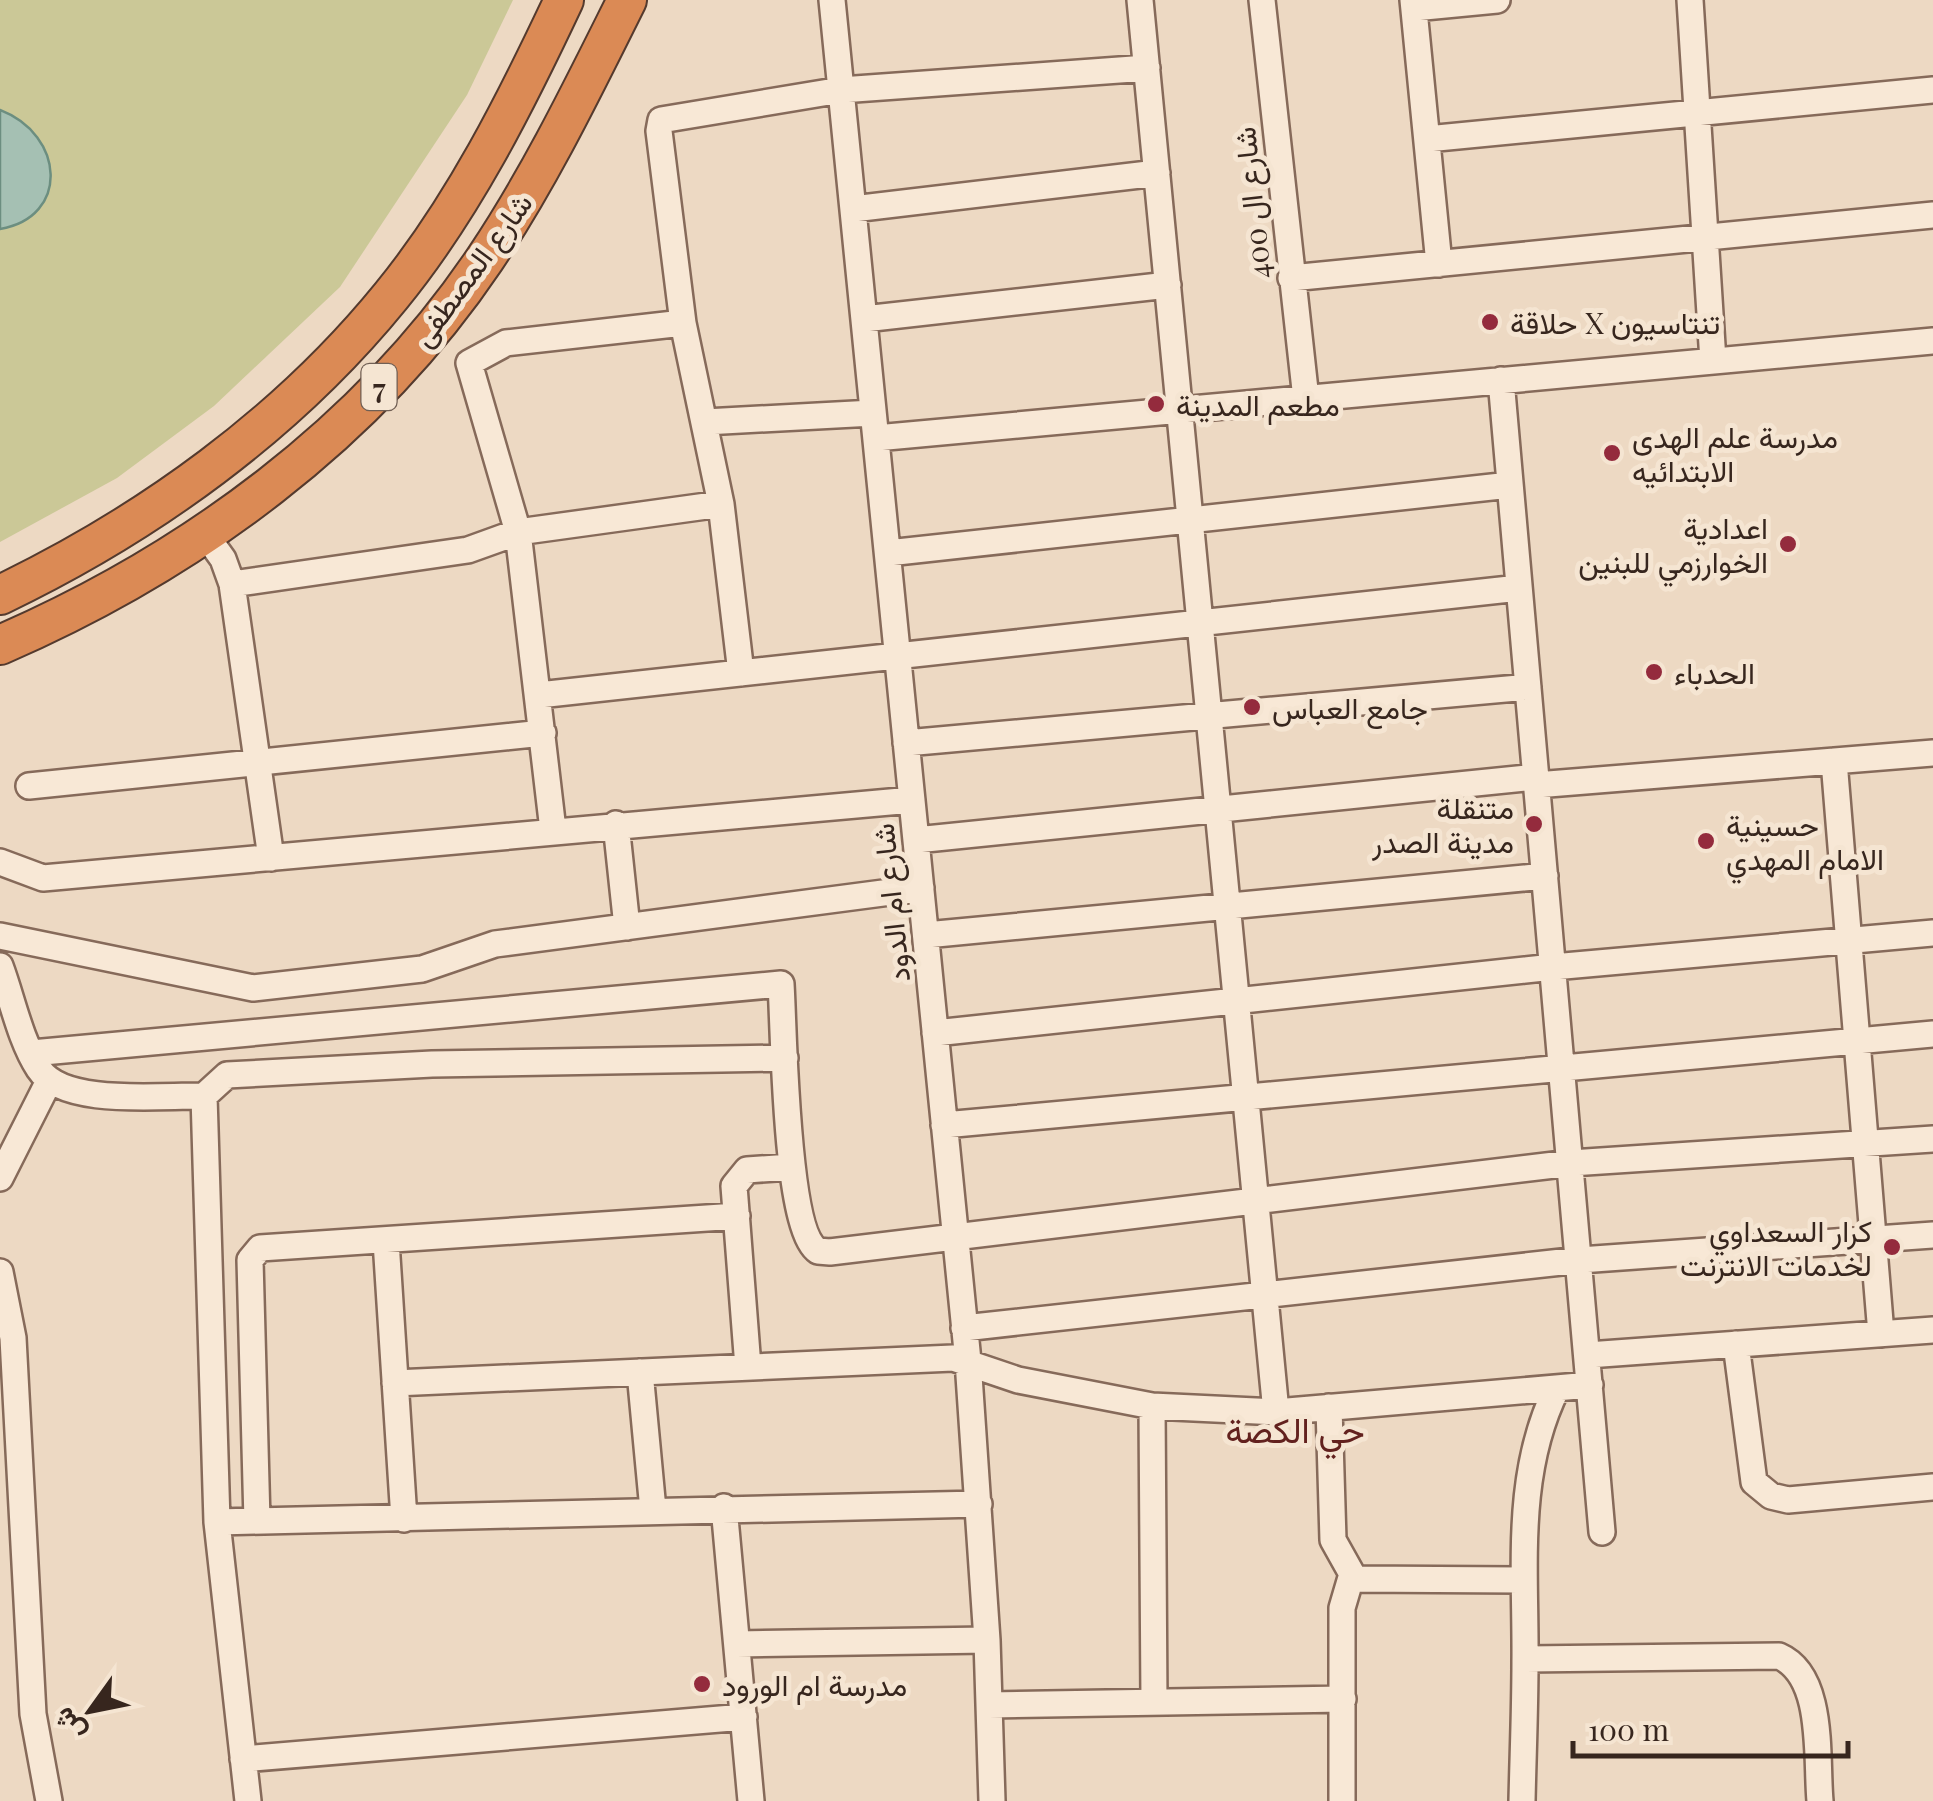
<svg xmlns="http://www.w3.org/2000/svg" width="1933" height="1801" viewBox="0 0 1933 1801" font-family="'Playfair Display',Vazirmatn,serif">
  <rect width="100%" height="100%" fill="#edd9c3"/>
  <path fill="#cbc897" d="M0,0H513L467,95L340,287L214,406L117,478L0,542Z"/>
  <path fill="#a5c0b3" stroke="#6c8e80" stroke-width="2.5" d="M0,110C65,135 70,217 0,229Z"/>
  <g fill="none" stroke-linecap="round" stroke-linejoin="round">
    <defs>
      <path id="minor" d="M832,0L968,1361L987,1640L992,1801
        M1140,0L1276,1412
        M1262,0L1306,399
        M1413,0L1439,264
        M1690,0L1713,361
        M1414,8L1497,0
        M1427,139L1933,90
        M853,209L1157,173
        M1291,278L1933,215
        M864,319L1168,285
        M1501,380L1602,1532
        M705,422L873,413
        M876,438L1933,341
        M205,534L223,559L232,584L271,858
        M888,553L1510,485
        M232,584L468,550L518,532L721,504
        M741,673L721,504L683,323L659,131L661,120L841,90L1147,68
        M539,695L1519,588
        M906,743L1528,687
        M1834,761L1881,1334
        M1536,785L1933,753
        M29,786L543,733
        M616,824L627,927
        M553,830L518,532L469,363L506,343L683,323
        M916,840L1536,777
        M0,862L43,878L912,800
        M926,935L1545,876
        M0,936L253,988L422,969L495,944L921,888
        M0,966C12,998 20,1040 39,1069C64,1107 162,1095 204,1096L227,1075L432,1064L785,1058
        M935,1033L1553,967L1933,933
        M32,1053L781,984C784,1030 785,1230 818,1251L830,1252L1571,1163L1933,1139
        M204,1096L217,1522L248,1801
        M944,1125L1933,1034
        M0,1178L49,1081
        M386,1241L404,1519
        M0,1272L13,1338L33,1714L49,1801
        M964,1328L1580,1260L1933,1235
        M1736,1344L1754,1482L1771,1496L1788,1500L1933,1487
        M1588,1355L1933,1330
        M748,1367L734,1186L747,1170L791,1167
        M640,1372L653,1510
        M395,1383L953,1358L1018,1380L1152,1406L1276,1412L1590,1385
        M1152,1406L1154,1702
        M1329,1407L1333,1540L1352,1574L1342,1608V1801
        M724,1507L751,1801
        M257,1521L250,1260L260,1248L737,1216
        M217,1522L979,1504
        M1352,1579L1521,1580
        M737,1644L987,1640
        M1526,1659L1779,1656C1825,1676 1816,1758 1820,1801
        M989,1705L1343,1699
        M243,1759L744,1717
        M1522,1801C1523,1755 1525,1708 1525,1662C1526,1569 1514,1474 1557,1388"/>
      <path id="highway" d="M0,595C148,524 287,424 391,296C463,208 516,102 564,0
        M0,645C191,562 368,433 485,259C540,177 583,88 627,0"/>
    </defs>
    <use href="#minor" stroke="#866a5a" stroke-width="30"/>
    <use href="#highway" stroke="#543a2e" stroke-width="42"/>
    <use href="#minor" stroke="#f8e8d6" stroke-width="25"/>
    <use href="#highway" stroke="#db8a55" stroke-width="38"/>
  </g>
  <g fill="#942b3d" stroke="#f5e5d2" stroke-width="4">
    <circle cx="1490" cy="322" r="10"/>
    <circle cx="1156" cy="404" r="10"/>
    <circle cx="1612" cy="453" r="10"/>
    <circle cx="1788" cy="544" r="10"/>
    <circle cx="1654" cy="672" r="10"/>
    <circle cx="1252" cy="707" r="10"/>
    <circle cx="1534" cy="824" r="10"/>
    <circle cx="1706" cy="841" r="10"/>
    <circle cx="1892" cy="1247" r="10"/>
    <circle cx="702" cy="1684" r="10"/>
  </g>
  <g text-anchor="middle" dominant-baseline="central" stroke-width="10" stroke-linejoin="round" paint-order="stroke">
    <rect fill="#f5e5d2" stroke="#705f54" stroke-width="2.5" x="361.5" y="364" width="35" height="46" rx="8"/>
    <g font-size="28" font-weight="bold" fill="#37261e">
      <text x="379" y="387">7</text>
    </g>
    <g font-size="30" fill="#37261e" stroke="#f5e5d2">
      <text transform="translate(1251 203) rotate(-96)">شارع ال 400</text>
      <text transform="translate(471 269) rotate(-54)">شارع المصطفى</text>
      <text transform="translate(890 903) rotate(-96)">شارع ام الدود</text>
    </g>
    <g font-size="30" fill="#37261e" stroke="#f5e5d2" text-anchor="start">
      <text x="1510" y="322">حلاقة X تنتاسيون</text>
      <text x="1176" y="404">مطعم المدينة</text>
      <text x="1632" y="436">مدرسة علم الهدى<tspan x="1632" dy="34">الابتدائيه</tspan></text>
      <text x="1768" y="527" text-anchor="end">اعدادية<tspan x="1768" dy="34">الخوارزمي للبنين</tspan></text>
      <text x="1674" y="672">الحدباء</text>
      <text x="1272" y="707">جامع العباس</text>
      <text x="1514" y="807" text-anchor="end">متنقلة<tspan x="1514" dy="34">مدينة الصدر</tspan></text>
      <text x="1726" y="824">حسينية<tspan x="1726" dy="34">الامام المهدي</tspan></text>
      <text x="1872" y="1230" text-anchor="end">كرار السعداوي<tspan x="1872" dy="34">لخدمات الانترنت</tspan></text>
      <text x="722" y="1684">مدرسة ام الورود</text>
    </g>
    <g font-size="35" fill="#62211e" stroke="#f5e5d2">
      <text x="1295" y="1428">حي الكصة</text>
    </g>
  </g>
  <g transform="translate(90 1711) rotate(237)" stroke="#f5e5d2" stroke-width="8" paint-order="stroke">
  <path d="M0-8L18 38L0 25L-18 38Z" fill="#37261e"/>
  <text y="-15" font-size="28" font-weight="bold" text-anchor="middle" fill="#37261e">ش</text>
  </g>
  <path d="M1573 1741v15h275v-15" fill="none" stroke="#37261e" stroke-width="5"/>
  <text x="1588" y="1741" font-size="30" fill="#37261e" stroke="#f5e5d2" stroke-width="8" paint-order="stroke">100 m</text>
</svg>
